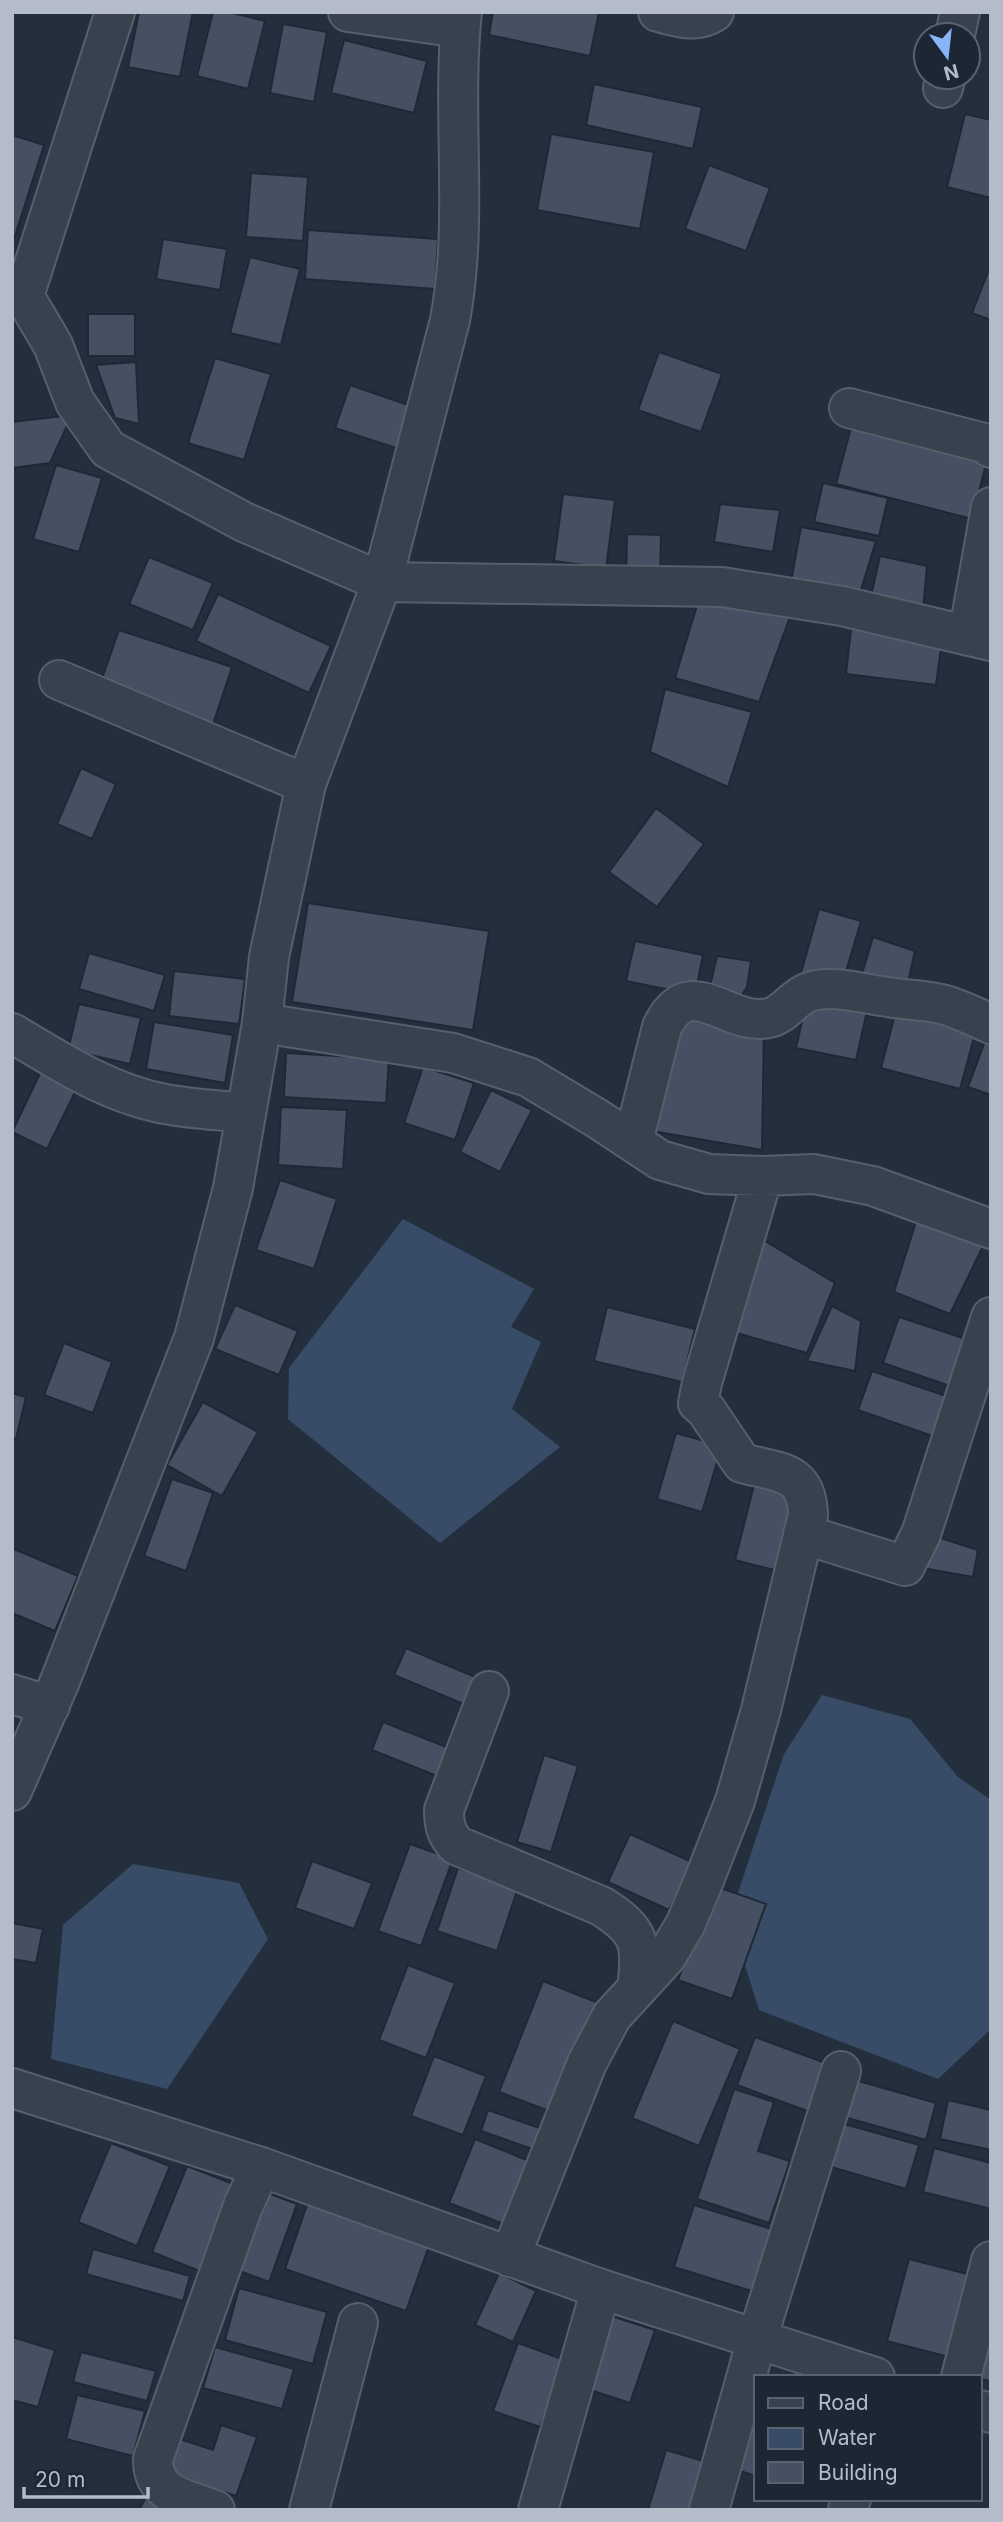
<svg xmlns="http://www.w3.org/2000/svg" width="1003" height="2522" viewBox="0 0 1003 2522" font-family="Inter,sans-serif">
  <rect width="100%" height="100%" fill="#242f3e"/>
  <path fill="#394c67" d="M403,1219L534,1289L511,1327L541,1342L512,1409L560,1447L440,1543L288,1419L289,1368Z
    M822,1695L910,1719L958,1777L991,1800V2029L938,2079L759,2010L730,1917L784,1754Z
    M133,1864L239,1883L268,1939L167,2089L51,2059L63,1925Z"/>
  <path fill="#455162" stroke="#1f2835" stroke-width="2" d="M139,12H193L180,77L128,67Z
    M213,12H228L265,21L248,89L197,76Z
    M493,12H599L590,56L489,35Z
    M283,24L327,32L314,102L270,93Z
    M344,40L427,61L414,113L331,93Z
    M594,84L702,107L693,149L586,125Z
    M965,114L991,120V198L947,187Z
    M551,134L654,152L640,229L537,210Z
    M12,135L44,145L13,242H12Z
    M709,165L770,188L746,251L685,229Z
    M251,173L308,177L303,241L246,237Z
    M308,230L438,239L435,289L305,279Z
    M163,239L227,249L220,290L156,279Z
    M250,257L300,269L281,345L230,333Z
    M991,264V320L972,313Z
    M88,314H135V356H88Z
    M659,352L722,374L701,432L638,410Z
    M215,358L271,374L244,460L188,443Z
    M136,362L139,424L115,418L96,365Z
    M350,385L411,406L396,448L335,428Z
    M72,415L50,463L12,468V422Z
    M852,424L987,460L972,519L836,484Z
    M56,465L102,478L79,552L33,539Z
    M823,483L888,498L879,536L814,522Z
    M563,494L615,500L606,568L554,561Z
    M720,504L780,510L773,552L714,542Z
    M801,527L876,541L859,596L790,587Z
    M627,534L661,535L660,581H626Z
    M880,556L927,566L923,610L869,605Z
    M149,557L213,583L193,630L129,604Z
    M702,589L791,614L759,702L675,678Z
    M218,594L331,646L309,693L196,641Z
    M851,629L942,641L936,685L846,674Z
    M119,630L232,667L213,724L99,687Z
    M665,689L752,712L728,787L650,752Z
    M81,768L116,784L92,839L57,824Z
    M656,808L704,844L657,907L609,872Z
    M308,903L489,931L473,1030L292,1002Z
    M819,909L861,921L842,985L801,973Z
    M873,937L915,951L905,996L859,984Z
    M635,941L703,955L695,995L626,981Z
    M89,953L165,975L154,1011L79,989Z
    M717,956L751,961L747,987L735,1006L707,999Z
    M174,971L245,979L239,1024L169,1016Z
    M807,999L867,1011L856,1060L796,1048Z
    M898,1003L978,1023L960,1089L881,1068Z
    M79,1004L141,1018L130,1064L68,1050Z
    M681,1013L764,1027L762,1150L652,1131Z
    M154,1022L233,1035L225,1083L146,1069Z
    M990,1028H991V1095L968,1087Z
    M286,1053L389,1059L386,1103L284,1097Z
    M43,1067L79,1084L47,1149L12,1132Z
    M423,1067L474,1083L455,1140L404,1123Z
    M491,1090L532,1110L500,1172L460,1152Z
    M281,1107L347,1110L343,1169L278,1165Z
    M280,1180L337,1199L314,1269L256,1250Z
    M919,1212L987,1238L950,1314L894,1292Z
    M757,1236L835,1283L807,1353L719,1328Z
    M235,1305L298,1331L279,1375L215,1349Z
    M832,1306L861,1321L855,1371L807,1361Z
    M607,1307L695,1329L682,1382L594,1361Z
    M899,1317L966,1339L950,1386L883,1363Z
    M64,1343L112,1362L93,1413L44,1395Z
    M872,1371L952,1398L938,1438L858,1410Z
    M12,1393L26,1397L16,1439L12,1438Z
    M203,1402L258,1432L222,1496L167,1465Z
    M676,1433L722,1446L702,1512L657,1499Z
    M172,1479L213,1493L186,1571L144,1556Z
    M754,1485L797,1496L778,1571L735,1560Z
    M925,1533L978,1550L973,1577L917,1567Z
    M14,1549L78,1576L55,1631L12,1613V1554Z
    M406,1648L478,1678L466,1705L394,1675Z
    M383,1722L454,1750L442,1778L372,1750Z
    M544,1755L578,1766L551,1852L517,1842Z
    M630,1834L692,1862L669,1910L608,1882Z
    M410,1844L453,1859L421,1946L378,1931Z
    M312,1861L372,1883L354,1929L295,1908Z
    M458,1868L518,1888L497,1951L437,1931Z
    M712,1885L766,1904L732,1999L678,1980Z
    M12,1923L43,1929L36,1963L12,1959Z
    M408,1965L455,1983L426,2058L379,2040Z
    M543,1981L601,2004L557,2114L499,2092Z
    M673,2021L740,2049L699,2146L632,2118Z
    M755,2037L831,2065L813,2113L737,2085Z
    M434,2056L486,2076L463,2135L411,2116Z
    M855,2080L936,2103L926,2140L844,2117Z
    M734,2089L774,2102L758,2151L790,2161L769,2223L697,2199Z
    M948,2100L991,2110V2150L940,2139Z
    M488,2110L548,2131L541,2152L481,2131Z
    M841,2123L919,2145L906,2189L828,2166Z
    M475,2139L534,2163L509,2226L449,2203Z
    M111,2143L170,2166L137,2246L78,2222Z
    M934,2148L991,2163V2209L923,2192Z
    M187,2166L236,2185L202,2272L152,2252Z
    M262,2191L297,2204L269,2282L234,2269Z
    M309,2199L431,2240L406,2311L285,2269Z
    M694,2205L778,2231L758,2293L674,2267Z
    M93,2249L190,2276L183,2301L86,2274Z
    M909,2259L971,2275L949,2357L887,2341Z
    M499,2273L536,2291L513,2342L475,2325Z
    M239,2288L327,2312L313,2364L225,2340Z
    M608,2315L655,2330L630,2403L584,2388Z
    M991,2321V2381L980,2379Z
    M12,2337L55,2350L38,2407L12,2400Z
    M518,2343L565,2360L540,2427L493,2411Z
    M215,2347L294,2369L282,2409L203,2388Z
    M81,2352L156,2371L147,2401L73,2382Z
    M77,2395L145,2411L133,2456L66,2439Z
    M756,2398V2476L727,2467Z
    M221,2425L257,2437L236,2496L168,2473L180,2439L213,2450Z
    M666,2450L717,2465L704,2510H648Z
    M150,2490L184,2510H139Z"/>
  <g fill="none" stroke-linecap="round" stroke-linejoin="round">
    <defs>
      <path id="minor" d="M348,12L460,28
        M658,12C677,17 696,24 714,12
        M955,35L960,12
        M943,88L946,77
        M12,288L24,296L53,345L75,402L108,449L244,522L382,582L722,587L842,606L991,641
        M24,296L115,12
        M849,408L984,443L991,448
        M968,636L991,507
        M59,680L306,784
        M262,1023L453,1053L528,1077L598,1119L660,1160L709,1174L763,1176L814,1174L873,1186L991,1229
        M12,1033C60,1062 110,1094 165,1104C191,1109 219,1110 246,1113
        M633,1142L662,1027C690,969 726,1027 769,1018C784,1015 793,998 809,992C833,984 863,994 888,997C905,1000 924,1000 941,1004C958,1008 975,1017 991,1024
        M803,1534L905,1566L921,1534L991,1317
        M489,1691L444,1810C444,1825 446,1833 456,1845L601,1906C640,1930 643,1944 637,1988
        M12,1694L50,1706
        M510,2257L587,2063L612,2016L666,1957L685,1925L704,1880L735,1801L761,1710L808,1515C807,1469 778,1473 742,1463L706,1410L698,1403L702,1383L763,1176
        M961,2377L991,2261
        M215,2510C187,2499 152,2496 153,2459L243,2206L261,2167
        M309,2510L358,2323
        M538,2510L601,2289
        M709,2510L757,2339L841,2071
        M848,2510L851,2499"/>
      <path id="tertiary" d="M12,1791L60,1681L194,1338L233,1188L262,1023L269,957L306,784L382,582L450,320C469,219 451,114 462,12
        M12,2088L261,2167L601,2289L875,2377
        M980,2410L991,2413"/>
    </defs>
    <use href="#minor" stroke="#565f6c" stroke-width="42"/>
    <use href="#tertiary" stroke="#565f6c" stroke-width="42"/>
    <use href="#minor" stroke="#38414e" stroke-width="38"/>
    <use href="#tertiary" stroke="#38414e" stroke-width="38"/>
  </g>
  <rect width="1003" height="2522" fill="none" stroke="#b4bcc9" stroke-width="28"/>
  <rect x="754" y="2375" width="228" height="126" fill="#1d2633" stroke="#59626f" stroke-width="2"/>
  <rect x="768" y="2398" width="35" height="10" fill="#38414e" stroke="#59626f" stroke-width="2"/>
  <text x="818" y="2410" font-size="21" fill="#b4bcc9">Road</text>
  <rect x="768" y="2428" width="35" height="21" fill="#394c67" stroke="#59626f" stroke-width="2"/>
  <text x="818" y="2445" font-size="21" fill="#b4bcc9">Water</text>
  <rect x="768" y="2462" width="35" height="21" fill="#455162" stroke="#59626f" stroke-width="2"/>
  <text x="818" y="2480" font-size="21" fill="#b4bcc9">Building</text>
  <g transform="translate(947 56) rotate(165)"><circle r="33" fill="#1d2633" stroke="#59626f" stroke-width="2"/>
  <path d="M0-5L12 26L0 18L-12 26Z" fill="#8ab4f8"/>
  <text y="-10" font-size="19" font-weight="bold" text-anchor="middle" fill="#b4bcc9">N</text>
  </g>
  <path d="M24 2487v10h124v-10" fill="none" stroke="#b4bcc9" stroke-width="3.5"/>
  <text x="35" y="2487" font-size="21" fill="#b4bcc9" stroke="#1d2633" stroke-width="5" paint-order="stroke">20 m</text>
</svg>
